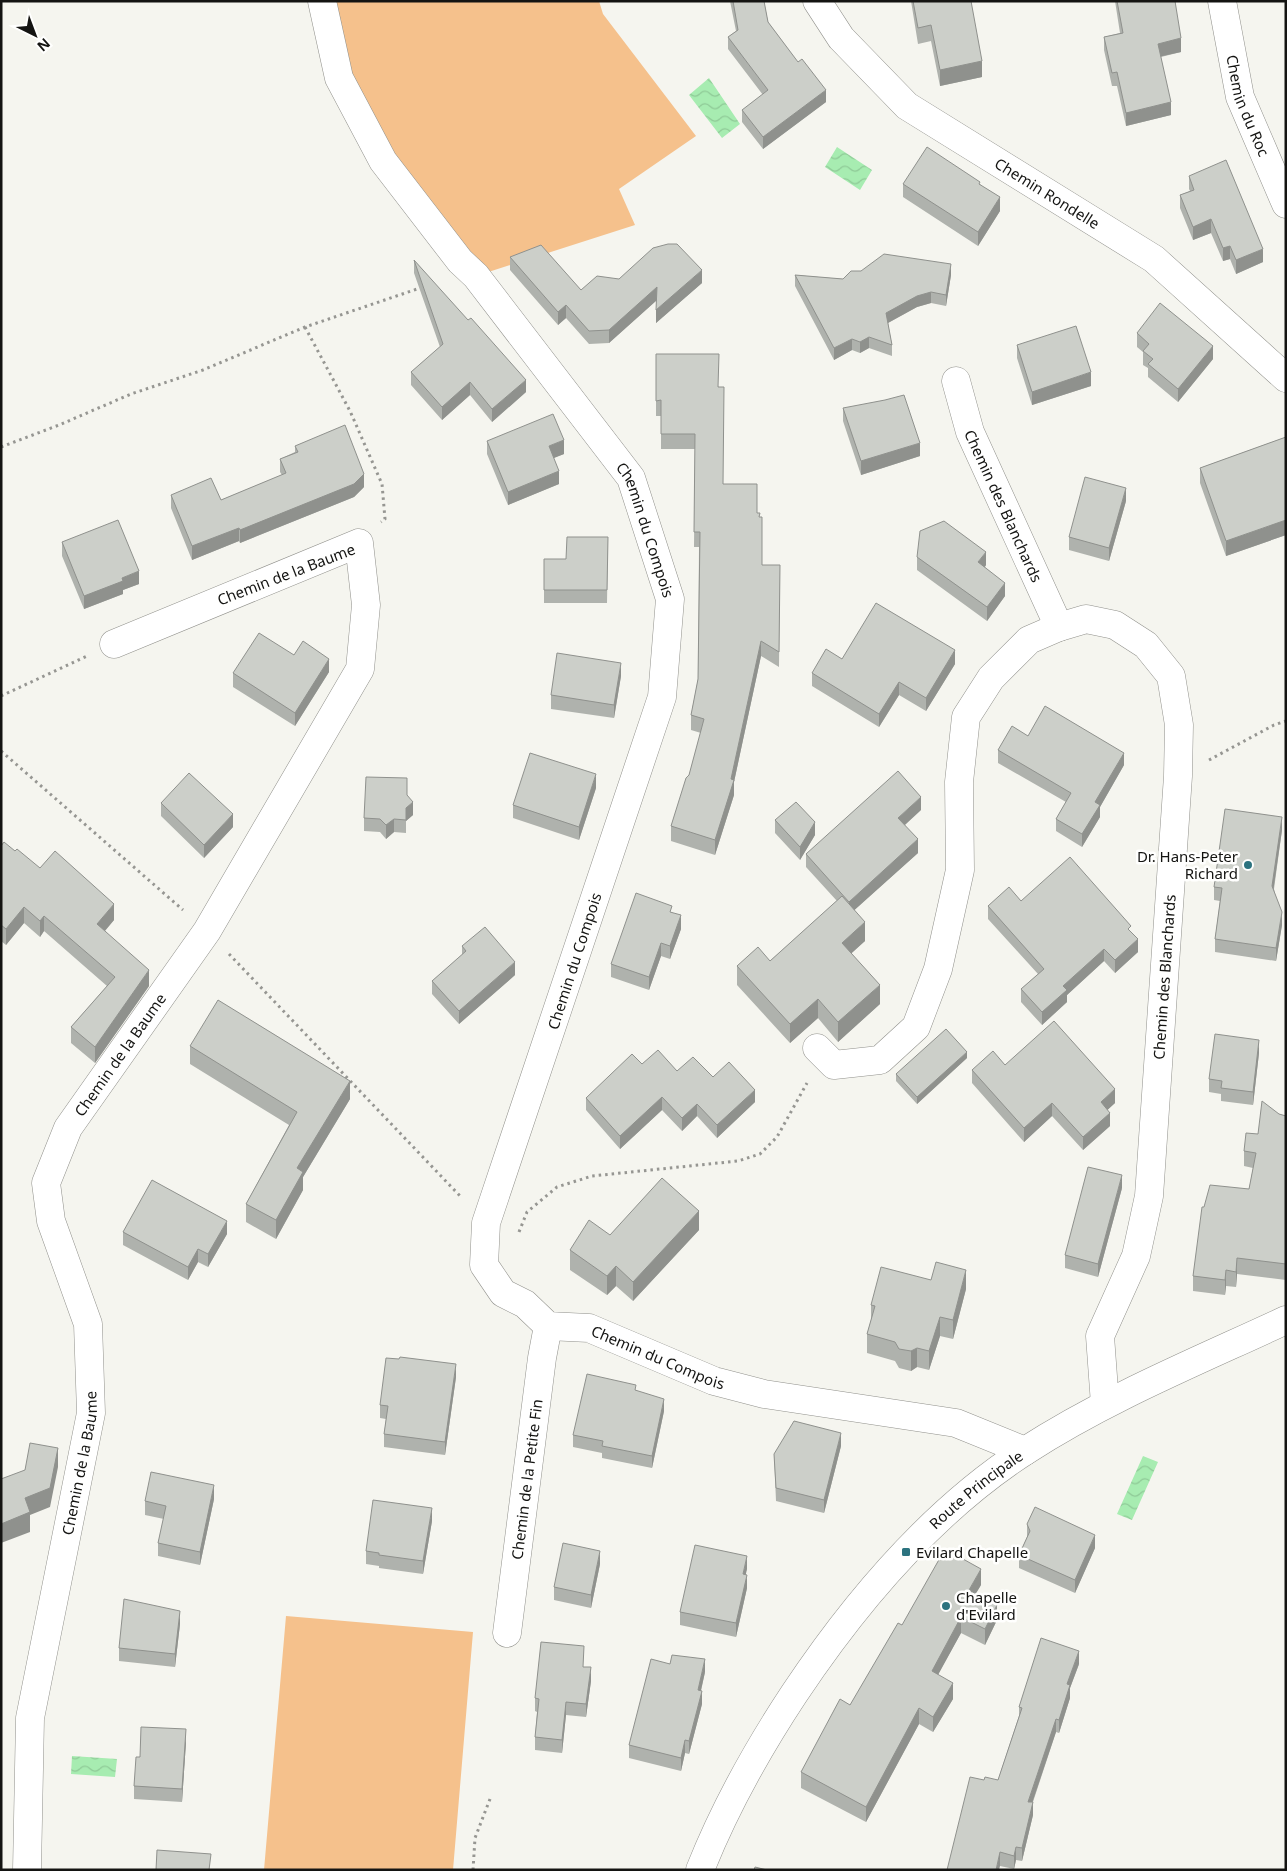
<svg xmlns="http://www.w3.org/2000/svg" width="1287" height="1871" viewBox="0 0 1287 1871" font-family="'Noto Sans',sans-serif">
  <defs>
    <pattern id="water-waves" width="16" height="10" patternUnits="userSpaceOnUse" patternTransform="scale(1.25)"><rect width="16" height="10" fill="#a7ecb1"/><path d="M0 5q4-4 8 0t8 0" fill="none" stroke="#8fca97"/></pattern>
  </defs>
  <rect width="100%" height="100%" fill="#f5f5ef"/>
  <path fill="#f5c18c" d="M322,1H599L603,14L696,136L619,189L635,225L476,276L390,170Z
    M286,1616L473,1632L453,1870H264Z"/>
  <path fill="url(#water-waves)" d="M709,78L740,124L722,138L689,95Z
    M837,147L872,170L860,190L825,167Z
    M1143,1456L1158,1462L1132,1520L1117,1514Z
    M72,1756L117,1759L115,1777L71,1774Z"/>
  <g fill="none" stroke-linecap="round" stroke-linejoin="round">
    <defs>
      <g id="minor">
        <path id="s1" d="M322,1L339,78L383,161L460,261L476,276L631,478L670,599L662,697L486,1223L484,1265L503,1293L525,1304L548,1326L589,1328L714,1381L764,1394L956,1423L1025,1451"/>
        <path id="s2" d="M817,1L841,38L907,106L1154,259L1286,378"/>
        <path id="s3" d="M1222,1L1240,97L1286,204"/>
        <path id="s4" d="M956,381L970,432L1059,627"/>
        <path d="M817,1048L834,1065L880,1060L916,1027L938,969L960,870L959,782L966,717L991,678L1029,640L1059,627L1086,619L1115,625L1146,645L1171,676L1179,725L1178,776L1149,1196L1136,1256L1100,1336L1105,1404"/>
        <path id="s5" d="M507,1633L542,1358L548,1326"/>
        <path id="s6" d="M27,1870L30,1718L91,1413L88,1324L51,1221L46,1183L68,1128L207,931L360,669L366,605L359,543L114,644"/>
        <path id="s7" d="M700,1870C725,1807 757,1750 794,1694C856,1601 931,1512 1025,1451C1107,1398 1198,1361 1286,1320"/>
      </g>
    </defs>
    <use href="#minor" stroke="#91918c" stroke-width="29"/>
    <path stroke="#969692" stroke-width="3" stroke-dasharray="2.5 4" stroke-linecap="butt" d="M305,327L350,411L382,484L385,519L381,522
      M1,447L59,425L131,394L203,370L305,327L423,287
      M1,696L87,656
      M1,751L183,910
      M1209,760L1274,725L1286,721
      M229,954L461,1197
      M519,1232L527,1212L557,1187L592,1176L738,1161L760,1154L777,1137L807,1083
      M473,1870L475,1838L490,1799"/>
    <use href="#minor" stroke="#fff" stroke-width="28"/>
  </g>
  <path fill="#afb2ad" d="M730,1H764L768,22L826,102L763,149L742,122V110L763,95L728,49V37L736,31Z
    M911,1H971L982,77L940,86L931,41L918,44Z
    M1115,1H1175L1181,52L1161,57L1171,115L1126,126L1117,86H1112L1104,50V37L1120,33Z
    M1189,176L1263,262L1236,274L1230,259L1223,261L1211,233L1193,240L1180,208V195L1190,191L1189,189Z
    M903,184H980L1000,211L978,246L903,197Z
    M510,257L581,290L619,279L702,283L656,323L657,300L609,343L589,344L566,318L558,325L510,270Z
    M414,260L526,392L492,422L470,395L442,420L411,385V372L440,347L414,273Z
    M795,275L843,279L951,275L946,306L931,303L917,307L888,323L892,345V356L869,348L860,353L852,350L834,360L795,286Z
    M1137,333L1213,359L1178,402L1148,377V368L1143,365V352L1137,347Z
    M1017,345L1091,386L1032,405L1017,358Z
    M656,354L719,387L723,484L757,513L762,565H780L779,667L761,656L734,782V795L715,855L671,841V826L689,775L701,733L691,730V715L698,679L699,547H694L695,449H661V416H656Z
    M843,408L920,456L861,475L843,421Z
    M1286,437V535L1226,556L1200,483V468Z
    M487,441L564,454L553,458L559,484L508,505L487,454Z
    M295,446L364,487L354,497L240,543L239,541L192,560L171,508V495L221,500L282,475L280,472V459L295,452Z
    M1126,501L1109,561L1069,550V537Z
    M608,537L607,603H544V559H566Z
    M62,542L139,584L123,590V594L84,609L62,556Z
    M917,557L986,565L985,567L1005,596L987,621L917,570Z
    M1285,591H1286V609L1285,606Z
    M842,659L955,664L926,711L899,695L879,727L812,686V673Z
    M329,672L295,726L233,687V673Z
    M621,676L614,718L551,709V695Z
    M1028,736L1124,765L1100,807V817L1082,847L1056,831V819L1066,802L998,763V750Z
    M596,788L579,840L513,818V805Z
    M407,795L413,815L406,821V833L394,832L386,839L380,832L364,831V818Z
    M161,803L233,827L204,858L161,816Z
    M921,810L905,825L918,853L854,910L865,941L851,953L880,1004L838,1042L818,1018L790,1043L737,985V966L770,961L837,901L806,867V854Z
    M775,820L815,835L800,860L775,833Z
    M1282,830L1274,889L1282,925L1276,961L1215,952V939L1220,901L1214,900V887Z
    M1,846L15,851L114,920L105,931L149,986L95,1063L71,1043V1027L107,986L44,931L40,937L24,923L6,945L1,941Z
    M1021,901L1131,932L1138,952L1115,973L1104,961L1067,995V1002L1042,1025L1021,1002V989L1038,974L988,919V906Z
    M672,912L681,929L670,959L661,956L649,990L611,977V964Z
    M462,946L515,975L459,1024L432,994V981L462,955Z
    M190,1046L350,1099L303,1177V1190L276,1239L246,1222V1204L289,1125L190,1064Z
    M1259,1053L1253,1105L1221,1101V1094L1209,1092V1079Z
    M967,1058L917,1104L896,1081V1074Z
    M642,1064L713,1077L755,1102L717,1138L697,1116L682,1131L662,1110L620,1149L586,1110V1098Z
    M1005,1065L1115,1103L1107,1110L1110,1126L1083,1150L1052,1116L1024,1142L972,1083V1070Z
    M1279,1114L1286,1116V1280L1237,1274L1236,1287L1226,1286L1225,1295L1193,1291V1276L1204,1207L1249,1189L1253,1168L1244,1166V1151L1258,1134Z
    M1122,1188L1098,1277L1065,1268V1255Z
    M699,1230L633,1301L616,1286L607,1295L570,1270V1250L610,1235Z
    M123,1232L227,1234L208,1267L198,1262L188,1280L123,1245Z
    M931,1280L966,1289L953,1339L940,1336L929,1370L917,1367L911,1371L899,1368L895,1361L867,1353V1334L871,1320V1305Z
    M456,1377L445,1455L384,1447V1434L386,1419L380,1418V1405Z
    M636,1390L664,1411L652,1468L602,1458V1453L573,1447V1435Z
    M841,1446L824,1513L776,1501L774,1454Z
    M214,1499L200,1565L158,1556V1543L164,1519L145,1515V1501Z
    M432,1521L423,1574L379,1568V1566L366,1564V1551Z
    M1027,1524L1095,1548L1075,1593L1019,1568V1555L1027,1537Z
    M600,1564L591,1608L554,1600V1587Z
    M747,1569L745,1574L747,1588L736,1637L680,1625V1612Z
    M981,1585L976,1593L997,1620L985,1645L961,1633L938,1674L953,1699L933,1732L919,1724L866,1822L801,1788V1772L850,1705L902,1625Z
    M180,1624L175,1667L119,1661V1648Z
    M1079,1664L1070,1688V1698L1059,1733L1056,1732L1033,1802V1815L1022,1861L1016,1860L1014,1869L1000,1866L984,1780H998L1019,1716V1707Z
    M583,1667L591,1681L586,1717L566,1715L562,1753L535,1750V1737L537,1712L535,1711V1698Z
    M705,1672L701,1691L702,1704L689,1754L685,1753L681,1771L629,1758V1745Z
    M186,1742L182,1802L134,1799V1786L140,1757Z"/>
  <path fill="#8f918d" d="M1181,38V52L1158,57V44Z
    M982,61V77L940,86V70Z
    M826,90V102L763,149V137Z
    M1171,102V115L1126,126V113Z
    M1000,197V211L978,246V232Z
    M1211,219V233L1193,240V227Z
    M1230,246V259L1223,261V248Z
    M1263,249V262L1236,274V260Z
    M951,264V275L946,306V295Z
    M702,270V283L656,323V310Z
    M657,287V300L609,343V330Z
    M931,292V303L917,307L886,324V313L917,296Z
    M566,305V318L558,325V312Z
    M869,337V348L860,353V342Z
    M852,339V350L834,360V348Z
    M1213,346V359L1178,402V389Z
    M1091,372V386L1032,405V392Z
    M526,380V392L492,422V409Z
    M470,382V395L442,420V407Z
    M564,440V454L549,460V446Z
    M920,443V456L861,475V461Z
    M559,471V484L508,505V492Z
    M364,474V487L354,497L240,543V530Z
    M1126,488V501L1109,561V548Z
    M1286,520V535L1226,556V541Z
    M239,528V541L192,560V546Z
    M986,552V565L978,576V562Z
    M139,571V584L123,590V594L84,609V596L122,578Z
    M1005,583V596L987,621V607Z
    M761,641V656L734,782V795L715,855V840L731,779Z
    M955,650V664L926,711V698Z
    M329,659V672L295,726V713Z
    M621,663V676L614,718V705Z
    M899,682V695L879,727V714Z
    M1124,753V765L1100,807V817L1082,847V834L1095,802Z
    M596,774V788L579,840V827Z
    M921,797V810L898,831V818Z
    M413,802V815L406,821V833V808Z
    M233,814V827L204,858V845Z
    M1282,817V830L1272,899V886Z
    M394,819V832L386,839V825Z
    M815,822V835L800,860V847Z
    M918,839V853L849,915V902Z
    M114,904V920L97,940V924Z
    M24,907V923L6,945V929Z
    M1282,912V925L1276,961V948Z
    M681,915V929L670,959V946Z
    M44,916V931L40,937V921Z
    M865,922V941L842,962V943Z
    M1138,939V952L1115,973V960Z
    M661,943V956L649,990V977Z
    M1104,949V961L1067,995V1002L1042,1025V1012L1063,986Z
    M515,962V975L459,1024V1011Z
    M149,970V986L95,1063V1047Z
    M880,985V1004L838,1042V1022Z
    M818,999V1018L790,1043V1024Z
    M1259,1040V1053L1253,1105V1092Z
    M967,1052V1058L917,1104V1097Z
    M350,1081V1099L303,1177V1190L276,1239V1220L297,1168Z
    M1115,1089V1103L1101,1116V1102Z
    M755,1090V1102L717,1138V1125Z
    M662,1097V1110L620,1149V1136Z
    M1052,1103V1116L1024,1142V1128Z
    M697,1104V1116L682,1131V1118Z
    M1110,1113V1126L1083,1150V1137Z
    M1122,1175V1188L1098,1277V1264Z
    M699,1211V1230L633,1301V1282Z
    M227,1221V1234L208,1267V1254Z
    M198,1249V1262L188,1280V1267Z
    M1237,1258V1274L1236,1287V1272Z
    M1286,1264V1280H1285V1265Z
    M616,1266V1286L607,1295V1276Z
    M966,1270V1289L953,1339V1320Z
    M1226,1270V1286L1225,1295V1280Z
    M940,1317V1336L929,1370V1351Z
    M917,1348V1367L911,1371V1351Z
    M456,1364V1377L445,1455V1442Z
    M664,1399V1411L652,1468V1456Z
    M841,1433V1446L824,1513V1500Z
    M58,1448V1467L50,1507L30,1515V1532L1,1543V1524L25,1498Z
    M214,1485V1499L200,1565V1552Z
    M432,1508V1521L423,1574V1561Z
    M1095,1535V1548L1075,1593V1580Z
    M600,1551V1564L591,1608V1595Z
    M747,1556V1569L743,1587V1574Z
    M981,1569V1585L969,1605V1590Z
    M747,1575V1588L736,1637V1623Z
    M997,1605V1620L985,1645V1629Z
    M180,1611V1624L175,1667V1654Z
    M961,1617V1633L932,1686V1671Z
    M1079,1651V1664L1070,1688V1698L1059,1733V1720L1067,1684Z
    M705,1659V1672L698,1703V1690Z
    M591,1667V1681L586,1717V1704Z
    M953,1683V1699L933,1732V1717Z
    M702,1691V1704L689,1754V1741Z
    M566,1702V1715L562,1753V1740Z
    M919,1708V1724L866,1822V1807Z
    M1056,1719V1732L1028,1815V1802Z
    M186,1729V1742L182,1802V1789Z
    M685,1740V1753L681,1771V1758Z
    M1033,1802V1815L1022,1861V1848Z
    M1016,1847V1860L1014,1869V1856Z
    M1000,1852V1866L999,1870H996Z"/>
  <path fill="#cccfc9" stroke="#8f918d" d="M733,1H764L768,22L798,62L802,59L826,90L763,137L742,110L768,90L728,37L738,30Z
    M913,1H971L982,61L940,70L931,25L918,28Z
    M1117,1H1175L1181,38L1158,44L1171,102L1126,113L1117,72L1112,73L1104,37L1123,33Z
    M927,147L980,182L979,184L1000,197L978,232L903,184Z
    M1226,160L1263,249L1236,260L1230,246L1223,248L1211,219L1193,227L1180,195L1194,190L1189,176Z
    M668,244H677L702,270L656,310L657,287L609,330L589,331L566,305L558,312L510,257L541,245L581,290L597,276L619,279L653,248Z
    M884,254L951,264L946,295L931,292L917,296L886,313L892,345L869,337L860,342L852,339L834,348L795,275L843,279L851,271H861Z
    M414,260L468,320L471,318L526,380L492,409L470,382L442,407L411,372L443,344Z
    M1160,303L1213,346L1178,389L1148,364L1153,359L1143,351L1149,344L1137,333Z
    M1076,326L1091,372L1032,392L1017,345Z
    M656,354H719L718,387H724L723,484H757V513H760L759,517H762V565H780L779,652L761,641L731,779L734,780L715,840L671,826L686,778L689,775L704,719L691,715L698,679L700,532H694L695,434H661V400L656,401Z
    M904,395L920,443L861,461L843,408L885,400Z
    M553,414L564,440L549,446L559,471L508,492L487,441Z
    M345,425L364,474L354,484L240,530L239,528L192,546L171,495L211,478L221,500L286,473L280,459L298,452L295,446Z
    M1286,437V520L1226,541L1200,468Z
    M1085,477L1126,488L1109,548L1069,537Z
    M118,520L139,571L122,578L123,581L84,596L62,542Z
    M944,521L986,552L978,562L1005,583L987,607L917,557L920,531Z
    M567,537H608L607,590H544V559H566Z
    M876,603L955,650L926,698L899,682L879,714L812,673L826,649L842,659Z
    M259,633L294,655L303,641L329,659L295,713L233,673Z
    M557,653L621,663L614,705L551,695Z
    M1045,706L1124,753L1095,802L1100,805L1082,834L1056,819L1071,793L998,750L1012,726L1028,736Z
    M530,753L596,774L579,827L513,805Z
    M898,771L921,797L898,818L918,839L849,902L806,854Z
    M189,773L233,814L204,845L161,803Z
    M366,777L407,778V795L413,802L406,808V820L394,819L386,825L380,819L364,818Z
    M796,802L815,822L800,847L775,820Z
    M1225,809L1282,817L1272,886L1282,912L1276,948L1215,939L1222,888L1214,887Z
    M4,842L15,851L17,849L40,868L55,851L114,904L97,924L149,970L95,1047L71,1027L115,977L44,916L40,921L24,907L6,929L1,925V846Z
    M1070,857L1131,926L1128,929L1138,939L1115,960L1104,949L1063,986L1067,990L1042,1012L1021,989L1044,969L988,906L1009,887L1021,901Z
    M636,893L672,906L670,912L681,915L670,946L661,943L649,977L611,964Z
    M842,896L865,922L842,943L880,985L838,1022L818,999L790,1024L737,966L758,947L770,961Z
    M485,927L515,962L459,1011L432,981L466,951L462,946Z
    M218,1000L350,1081L297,1168L303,1172L276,1220L246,1204L297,1112L190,1046Z
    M1054,1021L1115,1089L1101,1102L1110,1113L1083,1137L1052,1103L1024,1128L972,1070L993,1051L1005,1065Z
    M946,1029L967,1052L917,1097L896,1074Z
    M1215,1034L1259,1040L1253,1092L1221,1088L1222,1081L1209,1079Z
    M658,1050L677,1071L693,1057L713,1077L729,1062L755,1090L717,1125L697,1104L682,1118L662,1097L620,1136L586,1098L632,1054L642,1064Z
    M1262,1101L1279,1114L1286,1116V1264L1237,1258L1236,1272L1226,1270L1225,1280L1193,1276L1202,1207H1204L1210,1185L1249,1189L1256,1153L1244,1151L1246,1133L1258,1134Z
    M1088,1167L1122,1175L1098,1264L1065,1255Z
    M662,1178L699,1211L633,1282L616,1266L607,1276L570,1250L589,1220L610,1235Z
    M152,1180L227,1221L208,1254L198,1249L188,1267L123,1232Z
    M936,1262L966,1270L953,1320L940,1317L929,1351L917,1348L911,1351L899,1349L895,1342L867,1334L875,1306L871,1305L881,1267L931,1280Z
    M400,1357L456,1364L445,1442L384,1434L388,1406L380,1405L386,1358L399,1359Z
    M587,1374L636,1385L635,1390L664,1399L652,1456L602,1446L603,1441L573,1435Z
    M794,1421L841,1433L824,1500L776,1488L774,1454Z
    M30,1443L58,1448L50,1488L25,1498L30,1512L1,1524V1479L25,1470Z
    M151,1472L214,1485L200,1552L158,1543L166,1506L145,1501Z
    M373,1500L432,1508L423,1561L379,1555V1553L366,1551Z
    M1035,1507L1095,1535L1075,1580L1019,1555L1030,1531L1027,1524Z
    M563,1543L600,1551L591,1595L554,1587Z
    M695,1545L747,1556L743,1574L747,1575L736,1623L680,1612Z
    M945,1549L981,1569L969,1590L997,1605L985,1629L961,1617L932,1671L953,1683L933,1717L919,1708L866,1807L801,1772L840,1699L850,1705L898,1623L902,1625Z
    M124,1599L180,1611L175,1654L119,1648Z
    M1041,1638L1079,1651L1067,1684L1070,1685L1059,1720L1056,1719L1028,1802H1033L1022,1848L1016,1847L1014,1856L1000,1852L996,1870H947L970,1777L984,1780L985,1777L998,1780L1022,1708L1019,1707Z
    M541,1642L584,1646L583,1667H591L586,1704L566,1702L562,1740L535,1737L539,1699L535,1698Z
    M672,1655L705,1659L698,1690L702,1691L689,1741L685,1740L681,1758L629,1745L651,1659L670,1664Z
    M141,1727L186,1729L182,1789L134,1786L136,1757H140Z
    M157,1850L211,1854L209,1870H156Z
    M755,1867L767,1870H754Z"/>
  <g fill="#2c737f" stroke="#fffffe" stroke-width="2">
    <circle cx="1248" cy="865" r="5"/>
    <rect x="901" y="1547" width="10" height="10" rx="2.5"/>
    <circle cx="946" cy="1606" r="5"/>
  </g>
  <g text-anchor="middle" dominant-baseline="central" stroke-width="5" stroke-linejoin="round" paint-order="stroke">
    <g font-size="15" fill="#141412" stroke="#fffffe">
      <text stroke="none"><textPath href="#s3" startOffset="108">Chemin du Roc</textPath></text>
      <text stroke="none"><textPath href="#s2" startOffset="304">Chemin Rondelle</textPath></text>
      <text stroke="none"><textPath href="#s4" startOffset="134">Chemin des Blanchards</textPath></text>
      <text stroke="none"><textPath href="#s1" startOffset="629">Chemin du Compois</textPath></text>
      <text transform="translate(286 574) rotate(-21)">Chemin de la Baume</text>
      <text transform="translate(574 961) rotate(-72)">Chemin du Compois</text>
      <text transform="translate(1164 977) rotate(-86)">Chemin des Blanchards</text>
      <text stroke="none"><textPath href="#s6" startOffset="849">Chemin de la Baume</textPath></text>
      <text stroke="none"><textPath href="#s1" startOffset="1604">Chemin du Compois</textPath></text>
      <text stroke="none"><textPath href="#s6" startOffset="412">Chemin de la Baume</textPath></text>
      <text stroke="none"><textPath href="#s5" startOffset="155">Chemin de la Petite Fin</textPath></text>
      <text stroke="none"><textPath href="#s7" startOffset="475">Route Principale</textPath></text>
    </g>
    <g font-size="15" fill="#141412" stroke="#fffffe" text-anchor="start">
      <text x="1238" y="856" text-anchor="end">Dr. Hans-Peter<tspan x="1238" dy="17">Richard</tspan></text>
      <text x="916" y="1552">Evilard Chapelle</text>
      <text x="956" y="1597">Chapelle<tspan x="956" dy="17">d'Evilard</tspan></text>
    </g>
  </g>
  <rect width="1287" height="1871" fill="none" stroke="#141412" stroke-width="5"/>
  <g transform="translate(35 35) rotate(138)" stroke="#fffffe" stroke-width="4" paint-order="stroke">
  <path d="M0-4L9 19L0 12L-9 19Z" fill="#141412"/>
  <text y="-8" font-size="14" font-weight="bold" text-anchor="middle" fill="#141412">N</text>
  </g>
</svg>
